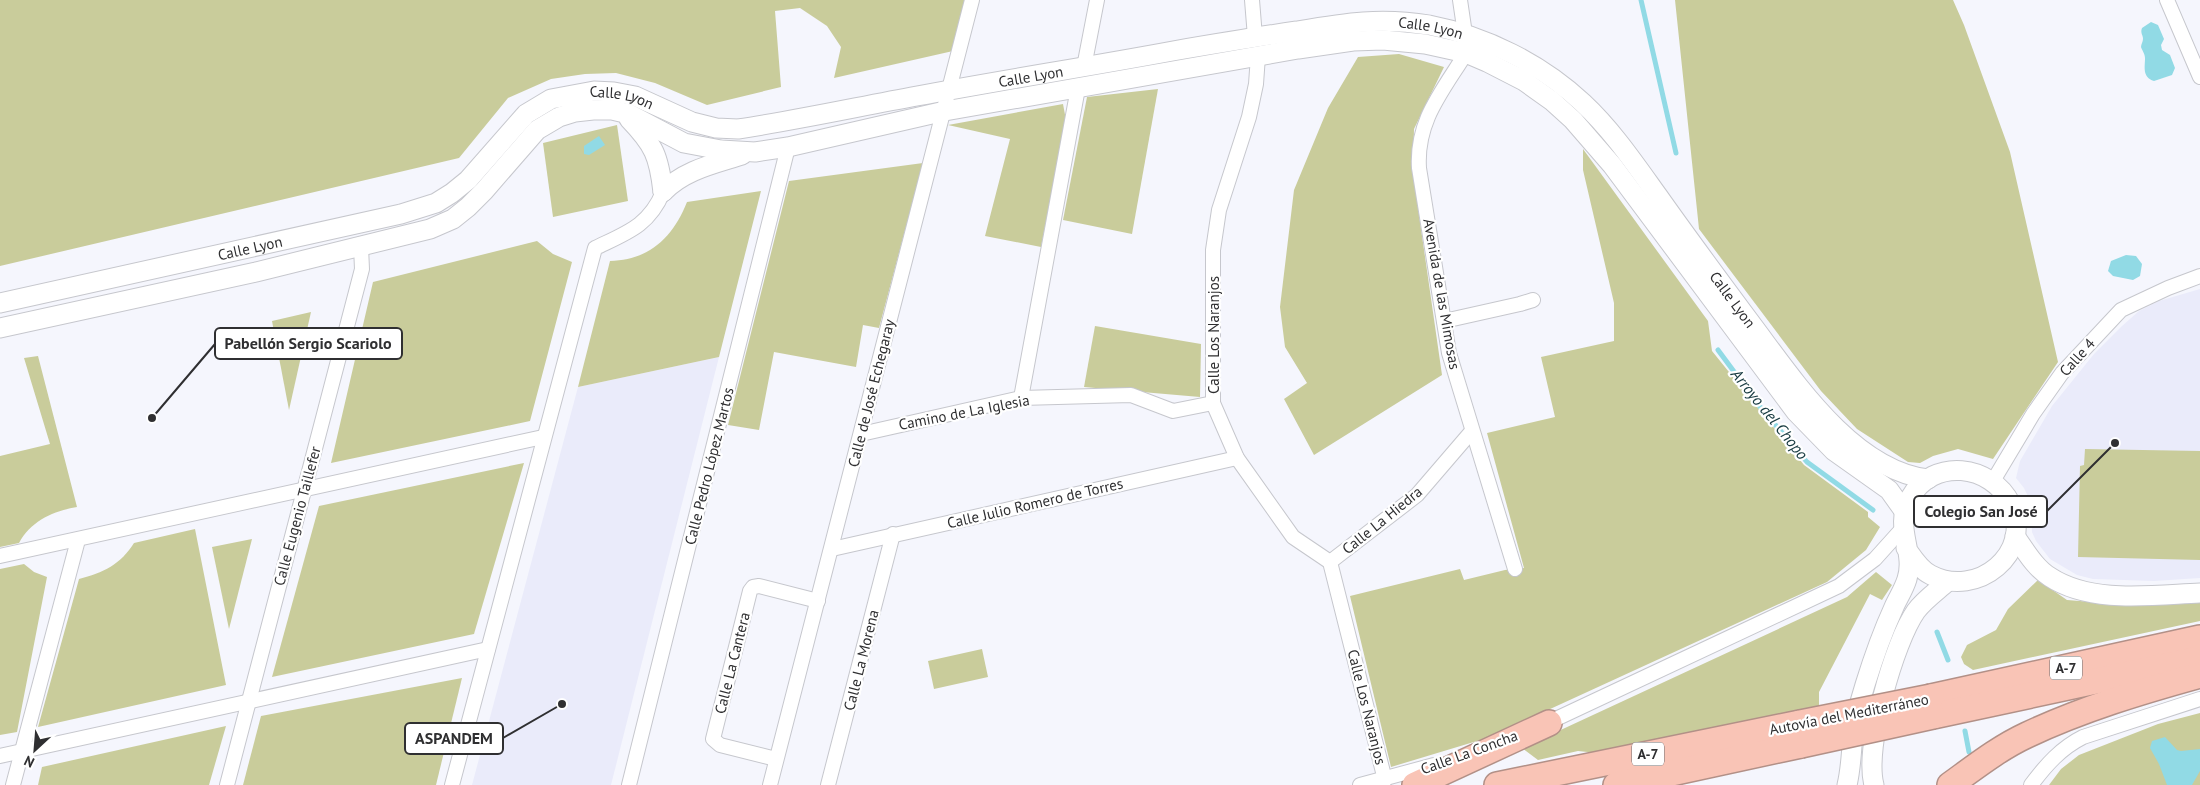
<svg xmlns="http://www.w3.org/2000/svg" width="2200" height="785" viewBox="0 0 2200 785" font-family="'PT Sans',sans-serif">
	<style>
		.built { fill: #eaebfa }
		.green { fill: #c9cc9b }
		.water { fill: #91dae5 }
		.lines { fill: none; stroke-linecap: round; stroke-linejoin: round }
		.stream { stroke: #91dae5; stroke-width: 5 }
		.street-casing { stroke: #c6c7cd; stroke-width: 16 }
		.secondary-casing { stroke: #c6c7cd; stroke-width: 21 }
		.highway-casing { stroke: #b29087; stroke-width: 28 }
		.street { stroke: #fff; stroke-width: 14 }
		.secondary { stroke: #fff; stroke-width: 19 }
		.highway { stroke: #f9c4b6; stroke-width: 25 }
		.highway-bridge-casing { stroke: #b29087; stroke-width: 28; stroke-linecap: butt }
		.highway-bridge { stroke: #f9c4b6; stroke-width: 25 }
		.labels { text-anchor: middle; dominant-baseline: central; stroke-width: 4.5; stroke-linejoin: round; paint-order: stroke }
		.shield { fill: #fff; stroke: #6d6d6f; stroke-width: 1 }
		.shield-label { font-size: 14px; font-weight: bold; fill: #2f2f31 }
		.street-label { font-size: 15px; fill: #2f2f31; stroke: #fff }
		.water-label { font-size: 16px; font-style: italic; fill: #173a40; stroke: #fff }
		.leader { fill: none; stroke: #2f2f31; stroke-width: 2 }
		.callout-dot { fill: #2f2f31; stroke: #fff; stroke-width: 2 }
		.callout { fill: #fff; stroke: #2f2f31; stroke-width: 2 }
		.callout-label { font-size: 16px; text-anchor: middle; font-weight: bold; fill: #2f2f31 }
	</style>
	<rect width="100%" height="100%" fill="#f5f6fd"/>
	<g class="built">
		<polygon points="2200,289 2200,578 2154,581 2093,579 2077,575 2050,559 2036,541 2032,532 2031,503 2024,488 2016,478 2020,461 2052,406 2094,354 2122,326 2139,311 2159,301"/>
		<polygon points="719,357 611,785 472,785 578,387"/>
	</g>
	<g class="green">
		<polygon points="0,0 965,0 953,51 834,78 841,47 827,26 800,8 775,11 781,87 707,105 655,83 616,73 585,74 551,79 508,98 459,158 0,266"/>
		<polygon points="1675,0 1953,0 1964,25 2010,152 2058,362 1993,459 1958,449 1933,456 1920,463 1908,462 1857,429 1821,391 1699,229"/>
		<polygon points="1399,54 1444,67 1414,129 1413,173 1442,375 1314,455 1284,399 1307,383 1285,347 1280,307 1294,190 1328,108 1358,57"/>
		<polygon points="1158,89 1132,234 1063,220 1087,97"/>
		<polygon points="1063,104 1066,120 1041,247 985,236 1010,139 948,125"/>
		<polygon points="617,125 628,201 553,217 543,143"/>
		<polygon points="1583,149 1708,321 1712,351 1804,465 1868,512 1868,517 1880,527 1866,550 1827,582 1487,738 1391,767 1350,596 1460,569 1464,580 1505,570 1524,568 1487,433 1555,417 1541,357 1614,341 1614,303 1583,170"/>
		<polygon points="923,163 879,328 863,325 856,367 774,352 759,430 728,425 789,181"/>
		<path d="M761,191L719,357L578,387L610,261C650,260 673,237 687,202Z"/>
		<polygon points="537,241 553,254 572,262 530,421 331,463 373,282"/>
		<polygon points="311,312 289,410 272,321"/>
		<polygon points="1095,326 1201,344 1200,397 1084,387"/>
		<path d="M38,356L77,507C53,511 31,521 19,543L0,547V456L50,444L24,358Z"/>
		<polygon points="2085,449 2200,451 2200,560 2078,557 2080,466 2084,465"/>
		<polygon points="524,463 474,634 272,677 319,506"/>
		<path d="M195,529L226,685L38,727L79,579C103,573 121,564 134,543Z"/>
		<polygon points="252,539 229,629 212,547"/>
		<polygon points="24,564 34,572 47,577 17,732 0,735 0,569"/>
		<polygon points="1876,572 1892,585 1882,600 1870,594 1819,692 1819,706 1597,753 1578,751 1538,760 1522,748 1847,597"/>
		<polygon points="2038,580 2067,600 2117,604 2200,602 2200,621 1973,670 1964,664 1961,657 1967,645 1996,630 2008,609"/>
		<polygon points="982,649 988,677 934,689 928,661"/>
		<polygon points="462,678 436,785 243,785 261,716"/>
		<polygon points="2200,713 2200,785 2049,785 2061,769 2079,755 2158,724"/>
		<polygon points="226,726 209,785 38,785 42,767"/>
	</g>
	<g class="water">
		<path d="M2151,22L2158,25L2164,39L2161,45L2162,50L2170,55L2175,68L2172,75L2154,81C2142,77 2145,67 2145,58C2145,54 2142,50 2141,47C2141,44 2143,42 2143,39C2143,35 2140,33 2142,28Z"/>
		<polygon points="599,136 605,145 589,155 584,154 584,146"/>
		<polygon points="2126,255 2136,256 2142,264 2140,276 2133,280 2113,276 2108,271 2111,261"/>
		<polygon points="2165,737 2177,750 2181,751 2200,749 2200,771 2192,785 2167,785 2159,764 2150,748 2152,741"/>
	</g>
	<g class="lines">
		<g class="stream">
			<polyline points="1641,0 1676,153"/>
			<polyline points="1718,350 1761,408 1807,462 1873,510"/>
			<polyline points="1937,632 1948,660"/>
			<polyline points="1965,731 1969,752"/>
		</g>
		<g class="street-casing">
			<g id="street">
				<polyline points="1252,0 1255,37"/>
				<polyline points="1460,0 1465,34"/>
				<polyline points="2167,0 2200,77"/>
				<path d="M1466,53C1442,92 1416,121 1419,168L1449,353L1515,569"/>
				<polyline points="1258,56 1256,84 1249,117 1219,210 1213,250 1213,403 1237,458 1293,537 1330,562 1385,780"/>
				<polyline points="1084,67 1097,0"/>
				<polyline points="1444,321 1520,304 1533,300"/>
				<polyline points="1021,398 1078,88"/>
				<polyline points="861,434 1021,398 1131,395 1173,411 1213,403"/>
				<polyline points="1993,481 2033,414 2062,373 2121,310 2168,288 2200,276"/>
				<polyline points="832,549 1237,458"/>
				<polyline points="0,556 543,437"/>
				<polyline points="1330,562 1417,495 1472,431"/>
				<polyline points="1543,725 1839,586 1875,559 1902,529"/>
				<polyline points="0,756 488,649"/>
				<polyline points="776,759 720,745 713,739 750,591 753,587 759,586 818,601"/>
				<polyline points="13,785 78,540"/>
				<polyline points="227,785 362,269 361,247"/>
				<path d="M452,785L595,248C626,233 649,226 663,192"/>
				<polyline points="629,785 788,147"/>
				<polyline points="770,785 972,0"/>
				<polyline points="828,785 893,534"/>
				<polyline points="1360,785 1434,765"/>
				<path d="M2031,785C2046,765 2061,748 2083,737L2200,699"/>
			</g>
		</g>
		<g class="secondary-casing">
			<g id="secondary">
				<path d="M629,119C654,145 659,156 663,192"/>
				<path d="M663,192C684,170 714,164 742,155"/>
				<path id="s1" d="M0,303L401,214L436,203L452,193L468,180L526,114L551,99L594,91L614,92L635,96L692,122L716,128L738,129C798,120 857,107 917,96C1002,80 1087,67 1173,51C1214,44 1255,37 1297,31C1345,23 1380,17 1429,25C1486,36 1541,64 1583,103C1612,130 1635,164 1658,196C1689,240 1721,283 1753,326C1795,382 1853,470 1928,479"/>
				<polyline points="0,328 256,272 430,229 453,219 468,207 484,191 537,130 559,117 575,112 593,110 612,110 629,114 684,143 721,150 755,152 788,147 945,111 1298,49 1353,41 1383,40 1425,44 1466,53 1487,62 1524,81 1552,101 1573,120 1612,165 1796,412 1834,451 1889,490 1904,511"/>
				<path d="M2015,536C2025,550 2035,568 2050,577C2091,604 2152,595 2200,593"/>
				<path d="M1847,785C1851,769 1851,753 1853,736C1855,719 1860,701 1865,685C1873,659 1883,631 1894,607C1898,598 1904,589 1907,579C1916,551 1893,527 1910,498C1933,457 1991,464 2011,504C2034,553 1977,599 1931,575C1920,570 1913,558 1906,548"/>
				<path d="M1874,785C1864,748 1894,642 1916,611C1924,600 1937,591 1947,582"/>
			</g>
		</g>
		<g class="highway-casing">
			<g id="highway">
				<polyline points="1931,697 2200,638"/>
				<polyline points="1933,716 2199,659"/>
				<polyline points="1415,785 1549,723"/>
				<polyline points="1497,785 1800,723"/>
				<polyline points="1616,785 1801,745"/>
				<path d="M1950,785C1975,767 1999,748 2027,735C2082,709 2142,691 2200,675"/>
			</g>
		</g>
		<use href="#street" class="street"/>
		<use href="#secondary" class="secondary"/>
		<use href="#highway" class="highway"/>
		<g class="highway-bridge-casing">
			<g id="highway-bridge">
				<polyline points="1800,723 1931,697"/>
				<polyline points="1801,745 1933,716"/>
			</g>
		</g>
		<use href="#highway-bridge" class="highway-bridge"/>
	</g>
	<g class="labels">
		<g class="shield">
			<rect x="2050" y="656.5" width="32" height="23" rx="4"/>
			<rect x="1632" y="742.5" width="32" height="23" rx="4"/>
		</g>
		<g class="shield-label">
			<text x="2066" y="668">A-7</text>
			<text x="1648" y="754">A-7</text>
		</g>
		<g class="street-label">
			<text stroke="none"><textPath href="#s1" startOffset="1501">Calle Lyon</textPath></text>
			<text stroke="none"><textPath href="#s1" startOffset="1096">Calle Lyon</textPath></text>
			<text stroke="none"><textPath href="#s1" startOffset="676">Calle Lyon</textPath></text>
			<text stroke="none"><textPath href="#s1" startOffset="256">Calle Lyon</textPath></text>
			<text transform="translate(1442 294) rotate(80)">Avenida de las Mimosas</text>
			<text stroke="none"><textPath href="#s1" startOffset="1921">Calle Lyon</textPath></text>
			<text transform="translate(1213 335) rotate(-90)">Calle Los Naranjos</text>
			<text transform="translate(2077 357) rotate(-48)">Calle 4</text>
			<text transform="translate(871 393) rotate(-76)">Calle de José Echegaray</text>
			<text transform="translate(964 412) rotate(-11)">Camino de La Iglesia</text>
			<text transform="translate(709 466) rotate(-76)">Calle Pedro López Martos</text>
			<text transform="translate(1035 503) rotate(-13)">Calle Julio Romero de Torres</text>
			<text transform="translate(297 516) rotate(-75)">Calle Eugenio Taillefer</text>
			<text transform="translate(1382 520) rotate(-39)">Calle La Hiedra</text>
			<text transform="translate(861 660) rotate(-76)">Calle La Morena</text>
			<text transform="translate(732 663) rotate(-76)">Calle La Cantera</text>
			<text transform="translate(1367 707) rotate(76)">Calle Los Naranjos</text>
			<text transform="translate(1849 714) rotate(-11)">Autovía del Mediterráneo</text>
			<text transform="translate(1469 752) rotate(-20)">Calle La Concha</text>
		</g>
		<g class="water-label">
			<text transform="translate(1770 414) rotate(51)">Arroyo del Chopo</text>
		</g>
	</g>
	<path class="leader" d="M152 418L215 344M2115 443L2047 511M562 704L503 738"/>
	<g class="callout-dot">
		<circle cx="152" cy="418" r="5"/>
		<circle cx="2115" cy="443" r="5"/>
		<circle cx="562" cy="704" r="5"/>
	</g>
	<g class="callout">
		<rect x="215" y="328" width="187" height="31" rx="5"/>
		<rect x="1914" y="496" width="133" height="31" rx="5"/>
		<rect x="405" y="723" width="98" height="31" rx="5"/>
	</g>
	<g class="callout-label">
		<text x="308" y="349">Pabellón Sergio Scariolo</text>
		<text x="1981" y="517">Colegio San José</text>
		<text x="454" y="744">ASPANDEM</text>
	</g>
	<g transform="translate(35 750) rotate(206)" stroke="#ffffff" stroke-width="4" paint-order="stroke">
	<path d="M0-4L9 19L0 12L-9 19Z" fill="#2f2f31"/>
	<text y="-8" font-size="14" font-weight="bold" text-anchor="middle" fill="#2f2f31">N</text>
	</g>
</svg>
